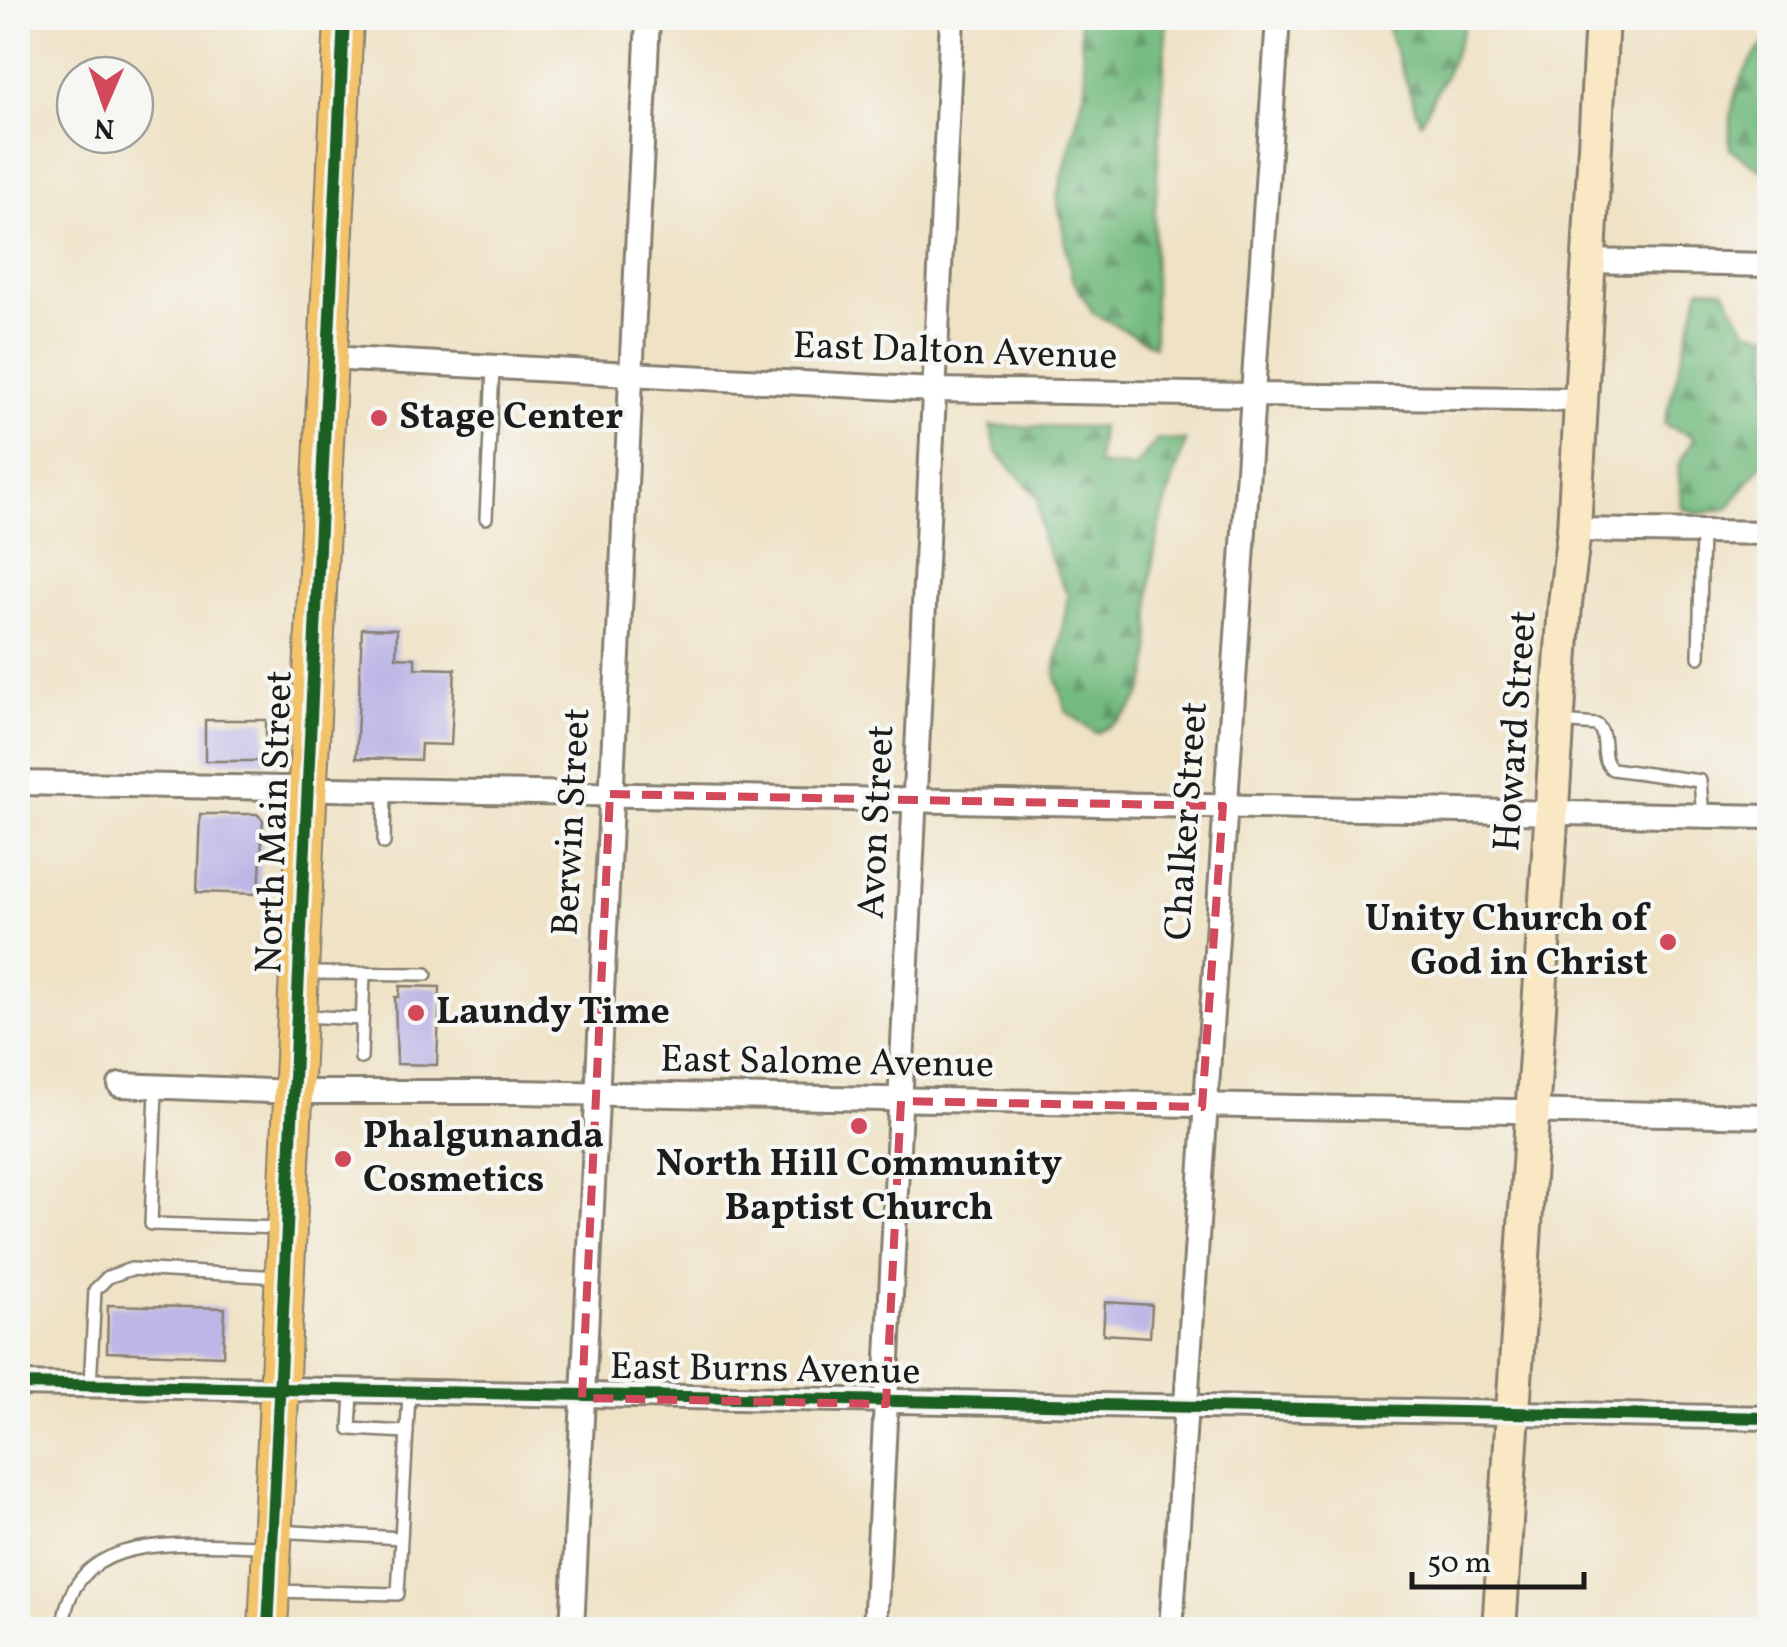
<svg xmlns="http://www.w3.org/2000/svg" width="1787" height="1647" viewBox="0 0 1787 1647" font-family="Vollkorn,serif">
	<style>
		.forest { fill: url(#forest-firs); stroke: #486c4e; stroke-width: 2.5 }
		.building { fill: #bdb6e6 }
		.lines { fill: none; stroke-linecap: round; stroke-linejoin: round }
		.service-casing { stroke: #867f70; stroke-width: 16 }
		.minor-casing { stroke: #867f70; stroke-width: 28 }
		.secondary-casing { stroke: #867f70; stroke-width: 38 }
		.primary-casing { stroke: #867f70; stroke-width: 42 }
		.service { stroke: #fff; stroke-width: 11 }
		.minor { stroke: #fff; stroke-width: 22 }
		.secondary { stroke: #fae7c3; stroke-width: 32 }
		.primary { stroke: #f2c36a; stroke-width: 38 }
		.cycleway-casing { stroke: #f6f6f2; stroke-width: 19 }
		.cycleway { stroke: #1b5e20; stroke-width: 12 }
		.marked { fill: none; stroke: #d1495b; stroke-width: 8; stroke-dasharray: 20 12; stroke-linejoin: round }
		.poi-dot { fill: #d1495b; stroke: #f6f6f2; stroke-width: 4 }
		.labels { text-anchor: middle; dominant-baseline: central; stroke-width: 8; stroke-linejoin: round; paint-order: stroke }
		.street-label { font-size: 38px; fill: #1c1c1c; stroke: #f6f6f2 }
		.poi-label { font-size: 38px; font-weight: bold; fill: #1c1c1c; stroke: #f6f6f2; text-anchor: start }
	</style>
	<defs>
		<pattern id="forest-firs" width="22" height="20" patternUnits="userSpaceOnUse" patternTransform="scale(2.5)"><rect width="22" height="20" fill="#75bb7f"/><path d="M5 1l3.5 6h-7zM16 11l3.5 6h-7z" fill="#5f9767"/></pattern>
	</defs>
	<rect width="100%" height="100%" fill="#f6f6f2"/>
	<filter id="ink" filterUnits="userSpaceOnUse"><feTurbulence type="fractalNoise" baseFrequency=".01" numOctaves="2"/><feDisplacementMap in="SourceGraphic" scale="20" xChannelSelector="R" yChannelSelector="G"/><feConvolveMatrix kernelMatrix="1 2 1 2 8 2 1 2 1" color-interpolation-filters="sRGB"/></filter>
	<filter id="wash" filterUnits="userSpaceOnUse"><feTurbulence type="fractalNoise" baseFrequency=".0048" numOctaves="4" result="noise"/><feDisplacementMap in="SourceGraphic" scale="40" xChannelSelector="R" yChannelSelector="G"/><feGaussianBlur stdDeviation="2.25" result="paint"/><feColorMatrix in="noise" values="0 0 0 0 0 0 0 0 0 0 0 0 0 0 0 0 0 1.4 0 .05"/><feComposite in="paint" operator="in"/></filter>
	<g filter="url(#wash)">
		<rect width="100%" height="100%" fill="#efe2c5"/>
		<g class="forest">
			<polygon points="1079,18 1167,18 1154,227 1154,346 1093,313 1072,278 1057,197 1086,85"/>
			<polygon points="1384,18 1467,18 1449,68 1420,122"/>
			<path d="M1769,38V175L1730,149C1728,103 1738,71 1769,38Z"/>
			<polygon points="1700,288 1724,289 1747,330 1769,334 1770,463 1762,464 1728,508 1699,514 1682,508 1678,466 1694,437 1664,424"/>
			<path d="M990,426L1101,427L1097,464L1134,468L1158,439L1186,441C1171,485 1155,531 1151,578C1146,641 1169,702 1096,733L1066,711L1055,674L1068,596L1042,540L1038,497L998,454Z"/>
		</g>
		<g id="blocks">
			<g class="building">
				<polygon points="362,628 397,629 396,657 415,658 415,668 455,669 451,745 421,744 420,760 356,758"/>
				<rect x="205" y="720" width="61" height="41"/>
				<polygon points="200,814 257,814 263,820 259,894 197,892"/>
				<polygon points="400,986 440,987 437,1065 397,1064 395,997 399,997"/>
				<polygon points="1105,1302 1152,1305 1150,1337 1103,1334"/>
				<polygon points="108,1305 225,1308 223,1356 107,1352"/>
			</g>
		</g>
	</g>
	<g filter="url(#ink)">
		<use href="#blocks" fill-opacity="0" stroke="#867f70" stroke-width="2.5"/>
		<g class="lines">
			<g class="service-casing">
				<g id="service">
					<polyline points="486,518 493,369"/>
					<polyline points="1699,657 1702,532"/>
					<path d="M1561,722L1597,725C1610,738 1598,758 1612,769L1700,781L1703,816"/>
					<polyline points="384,843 385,791"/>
					<polyline points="304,973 426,974"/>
					<polyline points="302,1016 362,1019"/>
					<polyline points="361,1058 364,973"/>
					<polyline points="156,1089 151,1224 282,1228"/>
					<polyline points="90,1387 95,1290 108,1277 131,1269 280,1277"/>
					<polyline points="352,1393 350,1429 407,1432"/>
					<polyline points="276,1531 401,1538"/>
					<polyline points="273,1591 398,1594 409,1394"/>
					<path d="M63,1630C70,1524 191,1546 266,1546"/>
				</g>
			</g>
			<g class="minor-casing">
				<g id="minor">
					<polyline points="1587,261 1770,265"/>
					<polyline points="327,358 934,390 1583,400"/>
					<polyline points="1574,530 1770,533"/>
					<polyline points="18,783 1770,817"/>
					<polyline points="120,1085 295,1092 517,1092 1770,1116"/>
					<polyline points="18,1384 1770,1418"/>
					<polyline points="572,1630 648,18"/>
					<polyline points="875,1630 952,18"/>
					<polyline points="1171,1630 1278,18"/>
				</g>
			</g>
			<g class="secondary-casing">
				<polyline id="secondary" points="1499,1630 1565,604 1574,530 1602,18"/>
			</g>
			<g class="primary-casing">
				<polyline id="primary" points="268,1630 344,18"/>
			</g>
			<use href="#service" class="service"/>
			<use href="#minor" class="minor"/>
			<use href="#secondary" class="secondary"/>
			<use href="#primary" class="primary"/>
			<g class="cycleway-casing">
				<g id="cycleway">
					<polyline points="18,1384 1770,1418"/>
					<polyline points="268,1630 344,18"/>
				</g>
			</g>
			<use href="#cycleway" class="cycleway"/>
		</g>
	</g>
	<path class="marked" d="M610,794L1223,806L1202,1107L901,1101L886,1404L582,1398Z"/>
	<g class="poi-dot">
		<circle cx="379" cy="418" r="10"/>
		<circle cx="1668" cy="942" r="10"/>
		<circle cx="416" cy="1013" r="10"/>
		<circle cx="859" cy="1126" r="10"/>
		<circle cx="343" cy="1159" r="10"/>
	</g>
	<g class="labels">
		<g class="street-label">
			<text transform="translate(955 353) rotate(2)">East Dalton Avenue</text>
			<text transform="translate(1517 731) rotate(-86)">Howard Street</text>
			<text transform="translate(1188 821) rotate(-86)">Chalker Street</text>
			<text transform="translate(276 822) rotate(-88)">North Main Street</text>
			<text transform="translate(573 822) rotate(-87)">Berwin Street</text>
			<text transform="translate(878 822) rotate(-87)">Avon Street</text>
			<text transform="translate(827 1064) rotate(1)">East Salome Avenue</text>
			<text transform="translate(765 1371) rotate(1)">East Burns Avenue</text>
		</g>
		<g class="poi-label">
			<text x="399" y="418">Stage Center</text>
			<text x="1648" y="920" text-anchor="end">Unity Church of<tspan x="1648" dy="44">God in Christ</tspan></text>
			<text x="436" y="1013">Laundy Time</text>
			<text x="363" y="1137">Phalgunanda<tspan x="363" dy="44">Cosmetics</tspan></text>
			<text x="859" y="1165" text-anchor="middle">North Hill Community<tspan x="859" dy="44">Baptist Church</tspan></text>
		</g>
	</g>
	<rect width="1787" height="1647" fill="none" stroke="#f6f6f2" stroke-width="60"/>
	<g transform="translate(105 105) rotate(182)"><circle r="48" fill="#f6f6f2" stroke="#9f9f9c" stroke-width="2.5"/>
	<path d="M0-8L18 38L0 25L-18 38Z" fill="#d1495b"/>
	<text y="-15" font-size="28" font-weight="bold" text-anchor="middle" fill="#1c1c1c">N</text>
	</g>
	<path d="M1412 1572v15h172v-15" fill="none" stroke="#1c1c1c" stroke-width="5"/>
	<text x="1427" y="1572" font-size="30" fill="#1c1c1c" stroke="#f6f6f2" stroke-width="8" paint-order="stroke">50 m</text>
</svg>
